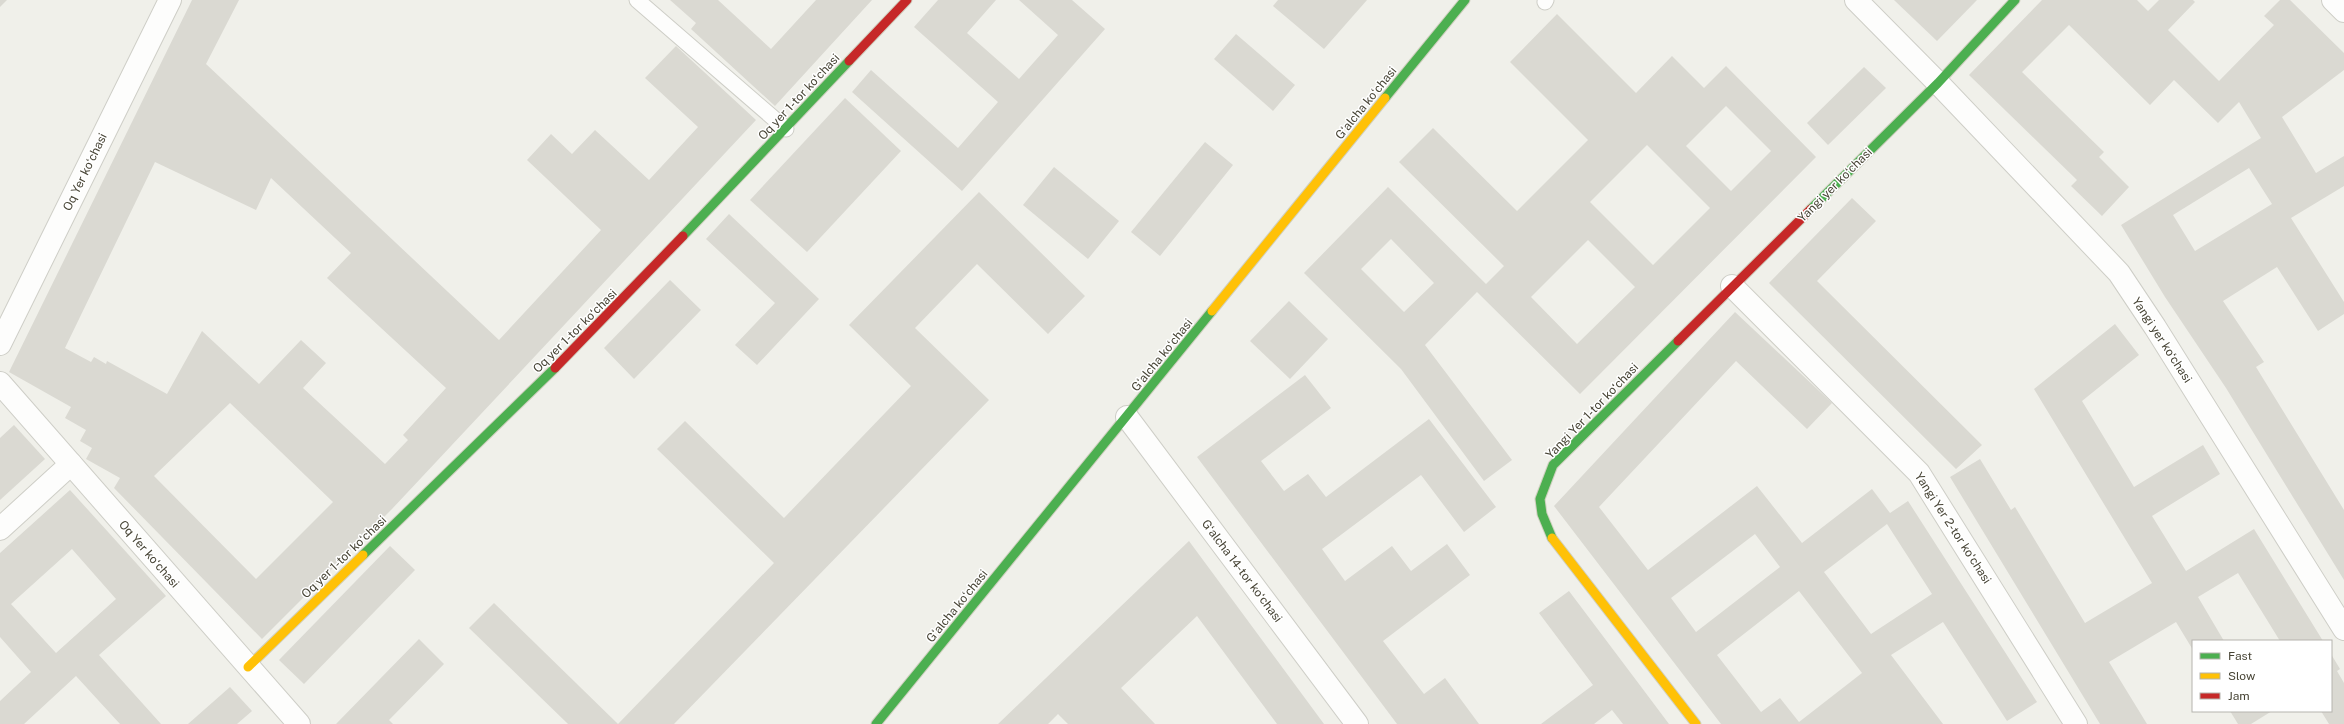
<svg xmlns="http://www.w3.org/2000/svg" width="2344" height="724" viewBox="0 0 2344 724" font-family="'Public Sans',sans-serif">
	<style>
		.building { fill: #dad9d2; fill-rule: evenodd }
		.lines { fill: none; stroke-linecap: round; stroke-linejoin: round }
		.lane-casing { stroke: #cecec7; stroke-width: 17 }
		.street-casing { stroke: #cecec7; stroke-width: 24 }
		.fast-casing { stroke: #d0d0c0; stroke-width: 11 }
		.slow-casing { stroke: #d0d0c0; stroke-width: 11 }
		.jam-casing { stroke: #d0d0c0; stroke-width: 11 }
		.lane { stroke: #fdfdfc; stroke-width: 15 }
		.street { stroke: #fdfdfc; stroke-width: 22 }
		.fast { stroke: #4caf50; stroke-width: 9 }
		.slow { stroke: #ffc107; stroke-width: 9 }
		.jam { stroke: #c62828; stroke-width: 9 }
		.labels { text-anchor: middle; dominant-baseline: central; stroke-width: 3; stroke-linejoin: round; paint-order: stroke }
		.street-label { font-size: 12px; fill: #474435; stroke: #fff }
	</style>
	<rect width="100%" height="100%" fill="#f0f0ea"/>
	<g class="building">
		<polygon points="0,0 7,0 0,7"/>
		<path d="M192,0H239L206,64L499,340L601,230L527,160L551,134L572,154L595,130L649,180L698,127L645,78L676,46L756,120L392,509L262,639L114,488L120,478L86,459L92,448L80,441L86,430L65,418L71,407L9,372ZM155,162L256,210L271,178L351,253L327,278L446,388L403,435L408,440L385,464L303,388L326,363L301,340L259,384L202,331L167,394L107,361L106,364L94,357L91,362L65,348ZM230,403L333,502L256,579L154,476Z"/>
		<polygon points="670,0 718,0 771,49 816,0 872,0 775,106 691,29 696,23"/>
		<polygon points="938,0 996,0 967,33 1019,79 1058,35 1019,0 1072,0 1105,29 962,191 852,92 871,70 958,148 998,102 914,27"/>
		<polygon points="1278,0 1367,0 1324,49 1273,6"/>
		<polygon points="1894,0 1977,0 1937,41"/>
		<path d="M2042,0H2137L2148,11L2159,0H2193L2195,2L2168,30L2219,81L2274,25L2264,16L2280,0H2290L2344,53V70L2282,117L2316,173L2344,156V186L2291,218L2344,302V314L2318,331L2277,267L2223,301L2264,362L2256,367L2344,510V580L2226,388L2165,297L2121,225L2261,138L2239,102L2218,123L2174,80L2150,105L2069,25L2022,72L2104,152L2099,157L2129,187L2102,216L2071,186L2077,180L1969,75ZM2249,168L2272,204L2195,251L2173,215Z"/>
		<path d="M1557,14L1636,93L1672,56L1704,88L1726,66L1816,157L1580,394L1477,292L1425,345L1512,460L1484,481L1401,369L1304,273L1388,187L1486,284L1504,266L1399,162L1433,128L1517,211L1588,140L1510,62ZM1726,106L1771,151L1731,191L1686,146ZM1647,145L1710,208L1653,265L1590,202ZM1391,239L1434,283L1404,312L1361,269ZM1588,240L1635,287L1577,344L1531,297Z"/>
		<polygon points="1236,34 1295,85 1273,111 1214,59"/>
		<polygon points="1864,67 1886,88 1828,145 1807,123"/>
		<polygon points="845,98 901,151 807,252 750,200"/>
		<polygon points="1205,142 1233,165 1160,256 1131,232"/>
		<polygon points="1054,167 1119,221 1088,259 1023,205"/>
		<polygon points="979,192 1085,296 1048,334 977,264 915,328 989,400 674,724 618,724 774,563 657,449 685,421 784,518 911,386 849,325"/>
		<polygon points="1852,198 1876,221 1817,281 1982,445 1956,469 1769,283"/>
		<polygon points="729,214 819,299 757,365 735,345 775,303 706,239"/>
		<polygon points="670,280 701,310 634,379 604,348"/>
		<polygon points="1289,301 1328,339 1290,379 1250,341"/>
		<path d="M1735,312L1832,403L1807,429L1736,361L1599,507L1648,570L1757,486L1802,543L1872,489L1890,513L1908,501L2037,702L2007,721L1943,622L1891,655L1943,724H1721L1554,506ZM1887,524L1932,594L1871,634L1824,572ZM1755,534L1780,567L1696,632L1671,598ZM1799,591L1862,673L1799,722L1780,698L1761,712L1717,655Z"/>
		<polygon points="2115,324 2139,355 2082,401 2134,487 2203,445 2220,474 2152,516 2186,571 2254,529 2323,641 2280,641 2238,573 2198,597 2224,641 2193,641 2193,650 2176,622 2109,662 2147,724 2100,724 1950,477 1980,459 2011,510 2015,507 2085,623 2152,583 2034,389"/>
		<polygon points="1305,375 1331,408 1261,461 1284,491 1308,474 1326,497 1429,419 1496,507 1464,532 1421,475 1322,549 1345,581 1392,546 1411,571 1447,544 1470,575 1383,641 1424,694 1445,678 1479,724 1397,724 1197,457"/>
		<polygon points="14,425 45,459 0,500 0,438"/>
		<path d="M70,490L166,596L99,655L161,724H120L76,676L24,724H0V701L31,672L0,637V553ZM72,549L116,599L56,653L11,604Z"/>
		<polygon points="1189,541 1324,724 1277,724 1197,616 1121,688 1155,724 1068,724 1058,714 1048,724 998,724"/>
		<polygon points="390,546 415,570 304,684 279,660"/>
		<polygon points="1569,591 1642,688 1669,724 1623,724 1612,710 1594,724 1541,724 1593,685 1539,613"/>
		<polygon points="494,603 618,724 568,724 469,628"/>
		<polygon points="419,639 444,664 389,720 393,724 336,724"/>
		<polygon points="2331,654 2340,669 2337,671 2344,683 2344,724 2329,724 2321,711 2331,711"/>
		<polygon points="230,687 252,711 237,724 188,724"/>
		<polygon points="2230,711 2272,711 2251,724 2238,724"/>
	</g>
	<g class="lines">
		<g class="lane-casing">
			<g id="lane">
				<polyline points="637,0 786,129"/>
				<polyline points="1545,2 1546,0"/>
			</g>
		</g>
		<g class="street-casing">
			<g id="street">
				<polyline points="1856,0 1938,83 2119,273 2155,327 2344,629"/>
				<polyline points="2333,0 2344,11"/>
				<polyline points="1732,286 1919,473 2076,724"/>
				<polyline points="0,344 170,0"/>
				<polyline points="0,383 299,724"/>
				<polyline points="1127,417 1357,724"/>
				<polyline points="0,529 71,464"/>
			</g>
		</g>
		<g class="fast-casing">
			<g id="fast">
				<polyline points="1385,98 1465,0"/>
				<polyline points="1811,209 1938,83 2015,0"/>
				<polyline points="683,236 849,61"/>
				<polyline points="1552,538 1542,514 1540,499 1553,465 1678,341"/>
				<polyline points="363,555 555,368"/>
				<polyline points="876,724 1212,311"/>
			</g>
		</g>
		<g class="slow-casing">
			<g id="slow">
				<polyline points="1212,311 1385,98"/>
				<polyline points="1552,538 1696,724"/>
				<polyline points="248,667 363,555"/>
			</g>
		</g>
		<g class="jam-casing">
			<g id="jam">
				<polyline points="849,61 907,0"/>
				<polyline points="1678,341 1811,209"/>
				<polyline points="555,368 683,236"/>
			</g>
		</g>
		<use href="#lane" class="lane"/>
		<use href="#street" class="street"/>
		<use href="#fast" class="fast"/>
		<use href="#slow" class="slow"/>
		<use href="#jam" class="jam"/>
	</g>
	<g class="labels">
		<g class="street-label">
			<text transform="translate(799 97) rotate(-47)">Oq yer 1-tor koʻchasi</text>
			<text transform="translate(1366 103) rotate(-51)">Gʻalcha koʻchasi</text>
			<text transform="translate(85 172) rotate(-64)">Oq Yer koʻchasi</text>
			<text transform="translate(1835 185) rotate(-45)">Yangi yer koʻchasi</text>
			<text transform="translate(575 331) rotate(-45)">Oq yer 1-tor koʻchasi</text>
			<text transform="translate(2162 340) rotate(57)">Yangi yer koʻchasi</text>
			<text transform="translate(1162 355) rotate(-51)">Gʻalcha koʻchasi</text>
			<text transform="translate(1592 411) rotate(-46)">Yangi Yer 1-tor koʻchasi</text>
			<text transform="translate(1953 528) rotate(57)">Yangi Yer 2-tor koʻchasi</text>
			<text transform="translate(149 554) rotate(49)">Oq Yer koʻchasi</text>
			<text transform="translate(344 557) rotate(-44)">Oq yer 1-tor koʻchasi</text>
			<text transform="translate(1242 571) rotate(53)">Gʻalcha 14-tor koʻchasi</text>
			<text transform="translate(957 606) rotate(-51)">Gʻalcha koʻchasi</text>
		</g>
	</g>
	<rect x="2192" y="640" width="140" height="72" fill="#ffffff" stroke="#b5b4ae"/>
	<rect x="2200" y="653" width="20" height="6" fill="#4caf50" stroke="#b5b4ae"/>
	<text x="2228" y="660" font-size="12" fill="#474435">Fast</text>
	<rect x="2200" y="673" width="20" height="6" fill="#ffc107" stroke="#b5b4ae"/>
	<text x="2228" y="680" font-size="12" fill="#474435">Slow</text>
	<rect x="2200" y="693" width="20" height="6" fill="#c62828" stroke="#b5b4ae"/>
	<text x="2228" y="700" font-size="12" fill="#474435">Jam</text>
</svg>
